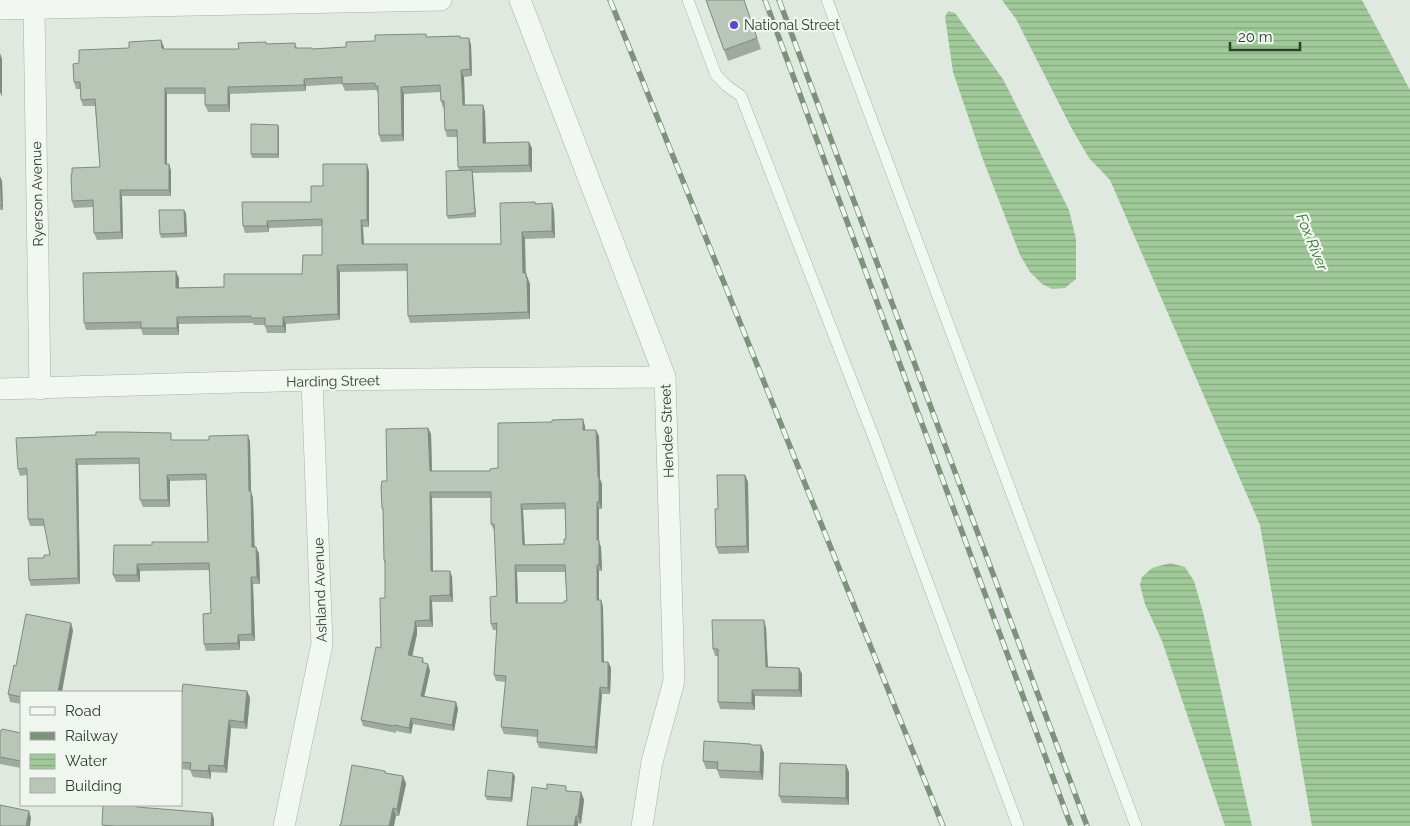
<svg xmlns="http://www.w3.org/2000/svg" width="1410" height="826" viewBox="0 0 1410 826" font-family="Raleway,sans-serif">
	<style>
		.water { fill: url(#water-rules) }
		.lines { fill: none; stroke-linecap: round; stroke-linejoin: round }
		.service-casing { stroke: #a5b3a5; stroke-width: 12 }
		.minor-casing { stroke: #a5b3a5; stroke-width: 22 }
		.service { stroke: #f2f7f2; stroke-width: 11 }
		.minor { stroke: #f2f7f2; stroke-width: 21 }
		.rail-casing { stroke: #7a9379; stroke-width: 5.5 }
		.rail { stroke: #f0f6ef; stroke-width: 4; stroke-dasharray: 11; stroke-linecap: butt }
		.wall { fill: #9daa9d; fill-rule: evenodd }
		.shaded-wall { fill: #808b80 }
		.building { fill: #b7c6b7; stroke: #808b80; fill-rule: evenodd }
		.poi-dot { fill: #5e43d0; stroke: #f0f6ef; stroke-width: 2 }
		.labels { text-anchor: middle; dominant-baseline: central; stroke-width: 4.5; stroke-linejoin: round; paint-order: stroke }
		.poi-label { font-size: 14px; fill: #294128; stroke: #f0f6ef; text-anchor: start }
		.street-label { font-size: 14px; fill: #294128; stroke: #f0f6ef }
		.water-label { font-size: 15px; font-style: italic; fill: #387532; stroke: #f0f6ef }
	</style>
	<defs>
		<pattern id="water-rules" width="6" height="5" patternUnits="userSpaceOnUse" patternTransform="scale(1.25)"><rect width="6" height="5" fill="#a1ca9a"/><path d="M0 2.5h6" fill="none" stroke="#83a67e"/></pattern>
	</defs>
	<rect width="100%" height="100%" fill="#e0e9e0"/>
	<g class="water">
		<polygon points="1002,0 1362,0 1410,90 1410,826 1312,826 1260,525 1110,180 1089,158 1072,129 1016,19"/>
		<polygon points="948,11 955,13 1003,79 1069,210 1076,239 1076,279 1065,288 1052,289 1042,284 1030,272 1020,255 982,157 953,72 945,17"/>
		<polygon points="1170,563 1185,567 1194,581 1203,612 1252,826 1225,826 1162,641 1145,604 1140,585 1142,577 1152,568"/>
	</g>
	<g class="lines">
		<g class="service-casing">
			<g id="service">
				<polyline points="688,0 716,75 727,86 741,96 874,438 1018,826"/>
				<polyline points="827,0 1136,826"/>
			</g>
		</g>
		<g class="minor-casing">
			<g id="minor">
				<polyline points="31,0 34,9 40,389"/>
				<polyline points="520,0 665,377 674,681 652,762 642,826"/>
				<polyline points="0,9 441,0"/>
				<polyline points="0,389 312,380 665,377"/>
				<polyline points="284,826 322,644 312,380"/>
			</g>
		</g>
		<use href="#service" class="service"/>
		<use href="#minor" class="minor"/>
		<g class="rail-casing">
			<g id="rail">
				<polyline points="610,0 943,826"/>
				<polyline points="765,0 1071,826"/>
				<polyline points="779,0 1087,826"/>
			</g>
		</g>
		<use href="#rail" class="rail"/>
	</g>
	<g class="wall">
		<polygon points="706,0 744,0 761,49 728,61"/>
		<polygon points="426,34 427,37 460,36 461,38 469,38 471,45 472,76 464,77 465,105 483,105 485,112 486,143 532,148 532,172 472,173 476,217 448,219 447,216 459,171 458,167 457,137 447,137 445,130 444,108 443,108 441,101 440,92 404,94 404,141 381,142 379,135 378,93 376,90 345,91 342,84 306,86 306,91 230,94 230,112 208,112 205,105 205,94 167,94 167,164 169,164 171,171 171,196 122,196 123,239 97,240 94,233 93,207 74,208 72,201 100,167 95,106 83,106 81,100 80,89 76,89 74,82 79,63 129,48 161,40 164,49 239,49 267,44 295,43 297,48 312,49 346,47 375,41"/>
		<polygon points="278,125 279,129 279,158 252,158 251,154"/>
		<polygon points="369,171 369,227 363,227 364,244 501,244 535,202 535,204 554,210 555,238 525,239 525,273 530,284 530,319 410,323 408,316 407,271 340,272 340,320 286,324 286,333 267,333 265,325 254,325 253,323 179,324 179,335 143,335 141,329 86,330 84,323 179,278 179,288 224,287 302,274 322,255 322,226 269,228 269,232 245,233 243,226 311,202 323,186"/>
		<polygon points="0,177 2,181 3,210 0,210"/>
		<polygon points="186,213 187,237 161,238 160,234"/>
		<path d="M585,426V430L599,436L600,479L602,484V509H599V542L601,547L602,571H599V600H601L603,607L604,662H608L611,668L610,694H602L597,754L539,748L537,742V737L504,734L501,727L506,682L496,681L494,675L497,630H493L491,624L497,596L495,530H494L491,524V498H432L433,571H450L452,577L453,602H432L433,627H417V634L412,656L423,658L424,663L428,664L430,671L424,696L456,702L458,709L454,731L413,724L411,734L396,731V733L363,726L361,720L381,648L385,598V564L384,560L383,511L382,508L387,481L428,428L431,434L432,471H490L498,468ZM565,509L566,539L564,544L525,545L523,510ZM517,572H565L567,601L564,603H518Z"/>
		<polygon points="248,435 250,442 251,492 253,498 254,547 256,547 259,554 260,584 253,584 255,641 240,641 240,650 206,651 204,644 211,613 210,570 140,571 140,582 116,582 113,575 152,545 208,542 206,480 170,481 170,507 143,507 140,500 140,464 78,465 80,584 31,586 29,580 44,558 50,555 45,526 30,526 28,519 27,475 20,476 18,469 173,440 209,440"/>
		<polygon points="745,475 748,482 749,553 719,554 716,547 718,509"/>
		<polygon points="71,623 73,631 21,692 21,704 10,702 8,694 16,666"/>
		<polygon points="766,627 768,667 799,668 802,674 802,697 755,696 755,710 720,709 718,702 718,656 715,656 713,649"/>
		<polygon points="247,691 250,698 247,729 231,728 227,773 211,772 211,779 193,777 190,770 181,769 181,700"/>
		<polygon points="0,731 21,733 21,768 0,764"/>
		<polygon points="752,745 761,745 764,753 763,780 720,778 717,769 706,769 703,761"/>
		<polygon points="846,765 849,772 849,805 782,803 779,796"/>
		<polygon points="385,771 386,773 403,776 406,784 399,816 396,816 341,824"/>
		<polygon points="515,776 512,802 487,800 485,796"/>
		<polygon points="547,789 581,792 584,800 581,824 578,823"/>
	</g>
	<g class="shaded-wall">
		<polygon points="469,38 471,45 472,76 470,69"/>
		<polygon points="161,40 164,47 164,55 162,48"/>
		<polygon points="0,53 2,59 2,97 0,92"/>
		<polygon points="461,70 464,77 465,112 463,105"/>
		<polygon points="304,79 306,86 306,91 304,85"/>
		<polygon points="228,87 230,94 230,112 228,105"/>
		<polygon points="401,87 404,94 404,141 402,135"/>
		<polygon points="165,88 167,94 167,171 165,164"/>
		<polygon points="483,105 485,112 486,150 483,143"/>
		<polygon points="278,125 279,129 279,158 278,154"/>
		<polygon points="529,142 532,148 532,172 529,165"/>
		<polygon points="169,164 171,171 171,196 169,190"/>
		<polygon points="367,164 369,171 369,227 367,220"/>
		<polygon points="472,170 473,174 476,217 475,213"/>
		<polygon points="0,177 2,181 3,210 2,206"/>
		<polygon points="120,190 122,196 123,239 121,232"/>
		<polygon points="552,203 554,210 555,238 552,231"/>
		<polygon points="184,210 186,213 187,237 185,233"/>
		<polygon points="361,220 363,227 364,251 362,244"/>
		<polygon points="267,221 269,228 269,232 267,226"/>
		<polygon points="522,232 525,239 526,280 523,273"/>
		<polygon points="337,265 340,272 340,320 338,314"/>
		<polygon points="176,271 179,278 179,295 176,288"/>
		<polygon points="526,273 530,284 530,319 528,312"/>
		<polygon points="177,317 179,324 179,335 177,328"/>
		<polygon points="283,317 286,324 286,333 283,326"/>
		<polygon points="583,419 585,426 586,437 583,430"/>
		<polygon points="428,428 431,434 432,477 430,471"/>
		<polygon points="596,430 599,436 600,479 602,484 602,509 599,502 598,477"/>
		<polygon points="248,435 250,442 251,492 253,498 255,554 252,547 249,491"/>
		<polygon points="76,459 78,465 80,584 78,578"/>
		<polygon points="167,475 170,481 170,507 168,500"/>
		<polygon points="745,475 748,482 749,553 747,546"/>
		<polygon points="430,492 432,498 433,577 431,571"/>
		<polygon points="597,502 599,509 599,542 601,547 602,571 599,565 597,540"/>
		<polygon points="521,504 523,510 525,552 523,545"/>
		<polygon points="256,547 259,554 260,584 257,577"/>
		<polygon points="137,564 140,571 140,582 137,575"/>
		<polygon points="515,565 517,572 518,610 516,603"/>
		<polygon points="597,565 599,571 599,607 597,600"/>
		<polygon points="450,571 452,577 453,602 450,595"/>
		<polygon points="251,577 253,584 255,641 252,634"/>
		<polygon points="430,596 432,602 433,627 430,620"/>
		<polygon points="601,600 603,607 604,668 602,662"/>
		<polygon points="764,620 766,627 768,674 766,667"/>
		<polygon points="415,621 417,627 417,634 411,662 408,655"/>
		<polygon points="71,623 73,631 62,692 58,692"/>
		<polygon points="238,635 240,641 240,650 238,643"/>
		<polygon points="608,662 611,668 610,694 608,688"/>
		<polygon points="428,664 430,671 423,702 421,696"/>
		<polygon points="799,668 802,674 802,697 799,690"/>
		<polygon points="600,687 602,694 597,754 595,747"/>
		<polygon points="752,690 755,696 755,710 752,703"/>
		<polygon points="247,691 250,698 247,729 244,722"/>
		<polygon points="456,702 458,709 454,731 452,725"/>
		<polygon points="411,718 413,724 411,734 409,728"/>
		<polygon points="229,720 231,728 227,773 224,766"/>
		<polygon points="761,745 764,753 763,780 760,772"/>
		<polygon points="209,765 211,772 211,779 208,771"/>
		<polygon points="846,765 849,772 849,805 846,798"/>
		<polygon points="513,773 515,776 512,802 511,798"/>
		<polygon points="403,776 406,784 399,816 397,809"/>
		<polygon points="581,792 584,800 581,824 578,816"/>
		<polygon points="393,808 396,816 394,826 389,826"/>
		<polygon points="29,811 31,818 30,826 26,826"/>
		<polygon points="212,813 214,819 214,826 211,826"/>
		<polygon points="576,816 578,823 578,826 574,826"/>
	</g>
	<g class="building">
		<polygon points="706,0 744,0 757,38 724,50"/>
		<polygon points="426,34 426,37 460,36 460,38 469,38 470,69 461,70 463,105 483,105 483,143 529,142 529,165 458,167 457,130 445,130 444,101 441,101 440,85 401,87 402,135 379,135 378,86 375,86 375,83 342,84 342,77 304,79 304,85 228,87 228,105 205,105 205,88 165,88 165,164 169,164 169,190 120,190 121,232 94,233 93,200 72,201 71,174 72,174 72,168 100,167 95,99 81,100 80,82 74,82 73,64 79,63 79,50 129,48 129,42 161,40 162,48 164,49 239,49 238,43 266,42 266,44 295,43 295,48 312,48 312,49 346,47 346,42 375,41 375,35"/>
		<polygon points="251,124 278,125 278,154 251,154"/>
		<polygon points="323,164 367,164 367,220 361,220 362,244 501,244 500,203 535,202 535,204 552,203 552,231 522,232 523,273 526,273 526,277 527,277 528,312 408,316 407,264 337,265 338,314 283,317 283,326 265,326 265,318 251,318 251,316 177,317 177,328 141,328 141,322 84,323 83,273 176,271 176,288 224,287 224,274 302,274 303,255 322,255 322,219 267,221 267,226 243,226 242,202 311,202 311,186 323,186"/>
		<polygon points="472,170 475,213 447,216 446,171"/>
		<polygon points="0,177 2,206 0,206"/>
		<polygon points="159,210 184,210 185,233 160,234"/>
		<path d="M583,419V430H596L598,477H599V502H597V540H599V565H597V600H601L602,662H608V688L600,687L595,747L537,742L538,730L501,727L506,676L494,675L497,623L491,624L490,597L497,596L494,524H491V492H430L431,571H450V595L430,596V620L415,621V627L408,655L423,658L422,662L428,664L421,696L456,702L452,725L411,718L409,728L394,725L393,726L361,720L376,647L381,648L380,598H385V560H384L383,508H382L381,487L382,481H387L386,429L428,428L430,471H490V469L498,468V423L552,422V420ZM565,503L566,539H564V544L523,545L521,504ZM515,565H565L567,601H564V603H516Z"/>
		<polygon points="96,432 122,432 171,433 171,440 209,440 209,436 248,435 249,491 251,491 252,547 256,547 257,577 251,577 252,634 238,635 238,643 204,644 203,614 211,613 209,563 137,564 137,575 113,575 114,545 152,545 152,542 208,542 206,474 167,475 168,500 140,500 139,458 76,459 78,578 29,580 28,558 44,558 44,555 50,555 43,519 28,519 27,470 26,468 18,469 16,438 96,435"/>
		<polygon points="717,475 745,475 747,546 716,547 715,509 718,509"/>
		<polygon points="26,614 71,623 58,692 21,692 21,697 8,694 14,665 16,666"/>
		<polygon points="712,620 764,620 766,667 799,668 799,690 752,690 752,703 718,702 718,649 713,649"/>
		<polygon points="183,684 247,691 244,722 229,720 224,766 209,765 208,771 190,770 191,763 181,762 181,700"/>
		<polygon points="2,729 21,733 21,761 0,757 0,731 1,731"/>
		<polygon points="704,741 751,744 752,745 761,745 760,772 717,770 718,762 703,761"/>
		<polygon points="780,763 846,765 846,798 779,796"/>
		<polygon points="352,765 385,771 385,773 403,776 397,809 393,808 389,826 340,826 340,824 341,824"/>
		<polygon points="488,770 513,773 511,798 485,796"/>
		<polygon points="547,784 566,786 566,791 581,792 578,816 576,816 574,826 527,826 532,787 547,789"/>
		<polygon points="0,805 29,811 26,826 0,826"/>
		<polygon points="103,805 137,805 137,807 212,813 211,826 114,826 102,825"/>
	</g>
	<circle class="poi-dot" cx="734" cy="25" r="5"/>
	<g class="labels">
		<g class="poi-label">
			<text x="744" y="25">National Street</text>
		</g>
		<g class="street-label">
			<text transform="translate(37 194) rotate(-91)">Ryerson Avenue</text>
			<text transform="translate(333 381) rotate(-1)">Harding Street</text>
			<text transform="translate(667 431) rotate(-92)">Hendee Street</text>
			<text transform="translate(320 590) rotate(-92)">Ashland Avenue</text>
		</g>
		<g class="water-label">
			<text transform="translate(1312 242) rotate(68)">Fox River</text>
		</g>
	</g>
	<rect x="20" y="691" width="162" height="115" fill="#f0f6ef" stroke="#a0ae9f"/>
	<rect x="30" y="707" width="25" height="8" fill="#f2f7f2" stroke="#a0ae9f"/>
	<text x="65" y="716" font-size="15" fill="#294128">Road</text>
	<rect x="30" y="732" width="25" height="8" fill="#7a9379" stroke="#a0ae9f"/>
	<text x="65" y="741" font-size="15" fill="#294128">Railway</text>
	<rect x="30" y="754" width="25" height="15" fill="url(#water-rules)" stroke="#a0ae9f"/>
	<text x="65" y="766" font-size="15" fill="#294128">Water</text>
	<rect x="30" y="778" width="25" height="15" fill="#b7c6b7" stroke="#a0ae9f"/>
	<text x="65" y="791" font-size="15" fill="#294128">Building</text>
	<path d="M1230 42v8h70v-8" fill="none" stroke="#294128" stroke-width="2.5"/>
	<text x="1238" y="42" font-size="15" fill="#294128" stroke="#f0f6ef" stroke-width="4" paint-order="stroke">20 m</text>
</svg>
